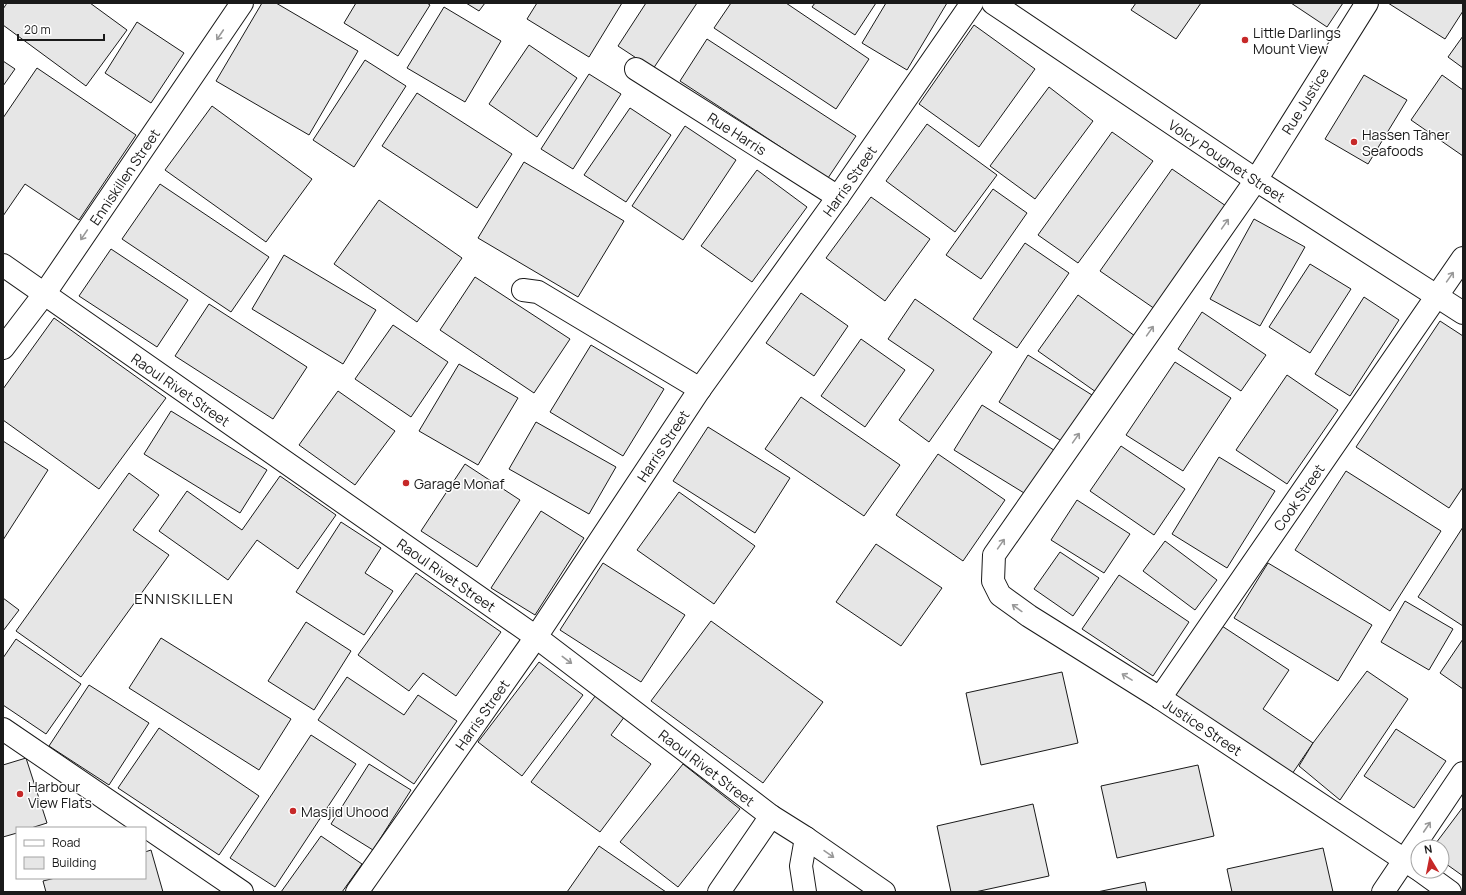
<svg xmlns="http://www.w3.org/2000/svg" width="1466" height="895" viewBox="0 0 1466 895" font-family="Manrope,sans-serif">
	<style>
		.building { fill: #e6e6e6; stroke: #1a1a1a }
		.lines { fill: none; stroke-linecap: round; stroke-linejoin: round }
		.minor-casing { stroke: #1a1a1a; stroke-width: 24 }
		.major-casing { stroke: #1a1a1a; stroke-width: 24 }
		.minor { stroke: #fff; stroke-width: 22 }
		.major { stroke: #fff; stroke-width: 22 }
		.oneway { stroke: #989898 }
		.poi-dot { fill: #c62828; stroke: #fff; stroke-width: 1.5 }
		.labels { text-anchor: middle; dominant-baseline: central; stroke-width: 3; stroke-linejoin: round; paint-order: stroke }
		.poi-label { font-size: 14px; fill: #1a1a1a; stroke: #fff; text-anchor: start }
		.street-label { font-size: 14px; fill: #1a1a1a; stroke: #fff }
		.neighbourhood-label { font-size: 15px; letter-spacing: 1px; fill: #1a1a1a; stroke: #fff }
	</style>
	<rect width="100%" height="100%" fill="#fff"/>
	<g class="building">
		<polygon points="7,3 90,3 127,30 86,86 3,25 3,9"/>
		<polygon points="262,3 276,3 358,51 309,135 216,81"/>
		<polygon points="356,3 427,3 430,5 398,56 344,23"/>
		<polygon points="466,3 485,3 479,11"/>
		<polygon points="537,3 622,3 589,57 527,19"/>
		<polygon points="646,3 697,3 653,69 618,46"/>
		<polygon points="731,3 786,3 869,59 836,109 714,28"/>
		<polygon points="815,3 876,3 855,35 812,7"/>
		<polygon points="886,3 947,3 907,70 862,43"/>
		<polygon points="1136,3 1201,3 1176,39 1131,10"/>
		<polygon points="1291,3 1343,3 1327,27"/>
		<polygon points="1388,3 1463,3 1463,11 1445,39"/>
		<polygon points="444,7 501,41 465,102 407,68"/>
		<polygon points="137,22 184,53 151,103 105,73"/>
		<polygon points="974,25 1035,69 979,147 919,104"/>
		<polygon points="1463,36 1463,68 1448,57"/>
		<polygon points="707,39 856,136 828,178 680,81"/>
		<polygon points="529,45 577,78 537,137 489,104"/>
		<polygon points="365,60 406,86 354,167 313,140"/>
		<polygon points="3,61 15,69 3,86"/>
		<polygon points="37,68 136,135 79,220 25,184 3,216 3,118"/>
		<polygon points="589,74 621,94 573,169 541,149"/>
		<polygon points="1364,75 1407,100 1368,164 1325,139"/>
		<polygon points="1442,75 1463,90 1463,156 1411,120"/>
		<polygon points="1049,87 1093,121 1035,199 990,166"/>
		<polygon points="417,93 512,154 477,208 382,146"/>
		<polygon points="212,106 312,179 266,242 165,170"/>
		<polygon points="630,108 671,135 626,202 584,175"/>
		<polygon points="927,124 997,175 955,232 886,181"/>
		<polygon points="685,126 736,160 683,240 632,206"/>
		<polygon points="1112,132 1153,161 1078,263 1038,235"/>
		<polygon points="524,162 624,221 578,297 478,238"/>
		<polygon points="1172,169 1226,206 1155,309 1100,271"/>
		<polygon points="757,170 807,207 752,282 701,246"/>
		<polygon points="160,184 269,257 231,312 122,239"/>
		<polygon points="993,189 1027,213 981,279 946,255"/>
		<polygon points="871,197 930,239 885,301 826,258"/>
		<polygon points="379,200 462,258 417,322 334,264"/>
		<polygon points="1254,219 1305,247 1260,326 1210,299"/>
		<polygon points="1025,243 1069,273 1017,348 973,319"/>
		<polygon points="111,249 188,300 157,347 79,296"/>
		<polygon points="284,255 376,310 343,364 252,309"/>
		<polygon points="1310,264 1351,289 1310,353 1269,327"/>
		<polygon points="475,277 570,339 534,393 440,330"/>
		<polygon points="801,293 848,326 814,376 766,343"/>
		<polygon points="1078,295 1135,336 1096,392 1038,351"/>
		<polygon points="1364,297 1399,320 1350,396 1315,374"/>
		<polygon points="915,299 992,352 929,442 899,420 934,370 888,339"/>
		<polygon points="209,304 307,367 273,419 175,356"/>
		<polygon points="1202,312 1266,355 1241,391 1178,349"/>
		<polygon points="54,318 166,398 99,489 3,420 3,389"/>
		<polygon points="1440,321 1463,336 1463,487 1449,508 1356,447"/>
		<polygon points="393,325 448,362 411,417 355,379"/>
		<polygon points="861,339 905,370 865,427 821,396"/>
		<polygon points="591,345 664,389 623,456 550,412"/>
		<polygon points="1028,355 1092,395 1063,442 999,402"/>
		<polygon points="1175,362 1231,398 1183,471 1126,435"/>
		<polygon points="459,364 518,398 478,465 419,431"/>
		<polygon points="1287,375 1338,410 1287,484 1236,450"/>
		<polygon points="338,391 395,431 355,485 299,445"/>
		<polygon points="801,397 900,465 864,516 765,449"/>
		<polygon points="982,405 1057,452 1029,496 954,450"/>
		<polygon points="171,411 267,470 240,513 144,454"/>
		<polygon points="536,422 616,467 589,514 509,469"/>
		<polygon points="708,427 790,478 755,533 673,481"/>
		<polygon points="3,441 48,470 3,540"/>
		<polygon points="1121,446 1185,489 1154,535 1090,491"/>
		<polygon points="938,454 1005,500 963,561 896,515"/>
		<polygon points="1219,457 1275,491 1227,568 1172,534"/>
		<polygon points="465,464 520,500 477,567 421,531"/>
		<polygon points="1346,471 1441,531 1390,611 1295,550"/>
		<polygon points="129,473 159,495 133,530 169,555 81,677 16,631"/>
		<polygon points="280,476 336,515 298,569 257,540 228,580 159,531 187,491 242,530"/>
		<polygon points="679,492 755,546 714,604 637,550"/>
		<polygon points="1077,500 1130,534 1104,573 1051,540"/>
		<polygon points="541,511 584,538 535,615 491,588"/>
		<polygon points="341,522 381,548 365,573 393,591 364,635 296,592"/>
		<polygon points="1463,527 1463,626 1418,597"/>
		<polygon points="1165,541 1217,580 1195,610 1143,571"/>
		<polygon points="876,544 942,588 901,646 836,602"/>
		<polygon points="1060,552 1099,578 1073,616 1034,589"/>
		<polygon points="603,563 685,615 641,682 560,630"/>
		<polygon points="1268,563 1372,625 1338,681 1234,618"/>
		<polygon points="416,573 501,632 456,696 423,673 409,691 358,655"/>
		<polygon points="1119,575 1189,622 1153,676 1082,629"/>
		<polygon points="3,598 19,610 3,631"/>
		<polygon points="1405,601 1453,629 1429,670 1381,642"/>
		<polygon points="711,621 823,702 763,783 651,701"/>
		<polygon points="306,622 351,651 314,710 268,681"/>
		<polygon points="1222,626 1289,670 1263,709 1313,743 1290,777 1173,699"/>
		<polygon points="161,638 291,719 259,770 129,688"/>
		<polygon points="16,639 81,684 46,734 3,705 3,658"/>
		<polygon points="1463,639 1463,689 1440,673"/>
		<polygon points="539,662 583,695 522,776 478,742"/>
		<polygon points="1367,671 1408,699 1340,800 1299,766 1313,743"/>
		<polygon points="1062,672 1078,743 981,765 966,693"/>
		<polygon points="347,677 404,715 418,695 457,721 414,784 318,720"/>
		<polygon points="89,685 149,723 109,785 49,746"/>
		<polygon points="596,695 625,716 611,735 651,764 600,832 531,782"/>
		<polygon points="159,728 259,796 219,855 118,788"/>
		<polygon points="1396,729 1446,761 1414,808 1364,776"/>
		<polygon points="311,735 356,764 275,887 230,858"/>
		<polygon points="26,758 47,823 31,828 17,828 17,833 3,837 3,765"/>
		<polygon points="369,764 411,790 373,850 331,824"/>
		<polygon points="683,764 740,809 678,887 620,842"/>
		<polygon points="1198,765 1214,836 1117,858 1101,786"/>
		<polygon points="1033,804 1049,876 975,892 951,892 937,826"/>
		<polygon points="1463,807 1463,876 1442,861 1442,847 1433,847"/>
		<polygon points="321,836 362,864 342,892 281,892"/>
		<polygon points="599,846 666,892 567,892"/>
		<polygon points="1323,848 1333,892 1232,892 1227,869"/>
		<polygon points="151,850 163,892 46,892 43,881 55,878 145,878 145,852"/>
		<polygon points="1145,882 1147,892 1097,892"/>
	</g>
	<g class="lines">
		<g class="minor-casing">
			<g id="minor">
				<path id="s1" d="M1367,3L1256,180L994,555L993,581L1000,595L1029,616L1160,698L1418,869"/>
				<path id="s2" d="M636,69L838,197"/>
				<path id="s3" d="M3,265L536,637L771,816L806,838L884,892"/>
				<polyline points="523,290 538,292 700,389"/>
				<path id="s4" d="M3,348L45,293L242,3"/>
				<path id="s5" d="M1160,698L1463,258"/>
				<polyline points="3,729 242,892"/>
				<polyline points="1421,871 1450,892"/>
				<path id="s6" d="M357,892L536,637L700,389L838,197L972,3"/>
				<polyline points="719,892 771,816"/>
				<polyline points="805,892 801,866 806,838"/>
				<polyline points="1383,892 1463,773"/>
			</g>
		</g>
		<g class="major-casing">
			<g id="major">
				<path id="s7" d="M993,3L1256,180L1463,313"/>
			</g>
		</g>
		<use href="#minor" class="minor"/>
		<use href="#major" class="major"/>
	</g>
	<defs><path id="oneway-shaft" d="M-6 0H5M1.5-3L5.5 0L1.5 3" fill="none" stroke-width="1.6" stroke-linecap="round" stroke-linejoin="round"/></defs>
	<g class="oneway">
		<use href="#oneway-shaft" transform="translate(220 35) rotate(124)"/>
		<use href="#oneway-shaft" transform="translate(1225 224) rotate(-55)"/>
		<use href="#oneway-shaft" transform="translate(84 235) rotate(124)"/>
		<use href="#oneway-shaft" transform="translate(1450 277) rotate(-55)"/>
		<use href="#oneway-shaft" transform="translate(1150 331) rotate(-55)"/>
		<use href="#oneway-shaft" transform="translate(1076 438) rotate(-55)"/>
		<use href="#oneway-shaft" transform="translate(1001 544) rotate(-55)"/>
		<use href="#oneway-shaft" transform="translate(1017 608) rotate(-144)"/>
		<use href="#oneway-shaft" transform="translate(567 660) rotate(37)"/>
		<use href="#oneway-shaft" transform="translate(1127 677) rotate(-148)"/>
		<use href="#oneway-shaft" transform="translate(1427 827) rotate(-56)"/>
		<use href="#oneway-shaft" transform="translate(829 854) rotate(35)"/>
	</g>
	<g class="poi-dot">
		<circle cx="1245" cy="40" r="4"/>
		<circle cx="1354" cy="142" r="4"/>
		<circle cx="406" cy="483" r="4"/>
		<circle cx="20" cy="794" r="4"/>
		<circle cx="293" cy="811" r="4"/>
	</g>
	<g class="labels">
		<g class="poi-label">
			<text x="1253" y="32">Little Darlings<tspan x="1253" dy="16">Mount View</tspan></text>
			<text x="1362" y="134">Hassen Taher<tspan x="1362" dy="16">Seafoods</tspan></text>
			<text x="414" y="483">Garage Monaf</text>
			<text x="28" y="786">Harbour<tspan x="28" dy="16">View Flats</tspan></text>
			<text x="301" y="811">Masjid Uhood</text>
		</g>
		<g class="street-label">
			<text transform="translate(1305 101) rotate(-58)">Rue Justice</text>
			<text stroke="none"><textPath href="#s2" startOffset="120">Rue Harris</textPath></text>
			<text stroke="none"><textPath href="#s7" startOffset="282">Volcy Pougnet Street</textPath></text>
			<text stroke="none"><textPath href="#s4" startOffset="210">Enniskillen Street</textPath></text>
			<text stroke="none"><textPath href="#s6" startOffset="865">Harris Street</textPath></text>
			<text stroke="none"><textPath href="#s3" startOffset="217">Raoul Rivet Street</textPath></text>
			<text stroke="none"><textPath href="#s6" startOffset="541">Harris Street</textPath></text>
			<text stroke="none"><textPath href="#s5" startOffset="244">Cook Street</textPath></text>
			<text stroke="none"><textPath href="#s3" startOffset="541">Raoul Rivet Street</textPath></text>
			<text stroke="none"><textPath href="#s6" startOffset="217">Harris Street</textPath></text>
			<text stroke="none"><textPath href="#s1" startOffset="950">Justice Street</textPath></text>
			<text stroke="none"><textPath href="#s3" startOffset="865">Raoul Rivet Street</textPath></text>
		</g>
		<g class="neighbourhood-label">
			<text x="184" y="598">ENNISKILLEN</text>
		</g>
	</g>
	<rect width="1466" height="895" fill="none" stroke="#1a1a1a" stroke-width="8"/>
	<rect x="16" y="827" width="130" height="52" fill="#ffffff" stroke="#a3a3a3"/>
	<rect x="24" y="840" width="20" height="6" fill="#ffffff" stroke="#a3a3a3"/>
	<text x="52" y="847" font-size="12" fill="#1a1a1a">Road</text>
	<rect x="24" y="857" width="20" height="12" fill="#e6e6e6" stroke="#a3a3a3"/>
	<text x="52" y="867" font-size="12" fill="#1a1a1a">Building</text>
	<g transform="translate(1430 859) rotate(350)"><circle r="19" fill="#ffffff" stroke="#a3a3a3"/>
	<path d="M0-3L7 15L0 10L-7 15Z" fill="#c62828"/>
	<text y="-6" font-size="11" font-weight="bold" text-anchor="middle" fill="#1a1a1a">N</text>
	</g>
	<path d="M18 34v6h86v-6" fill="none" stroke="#1a1a1a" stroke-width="2"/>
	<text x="24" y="34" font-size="12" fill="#1a1a1a" stroke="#ffffff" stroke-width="3" paint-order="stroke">20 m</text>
</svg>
